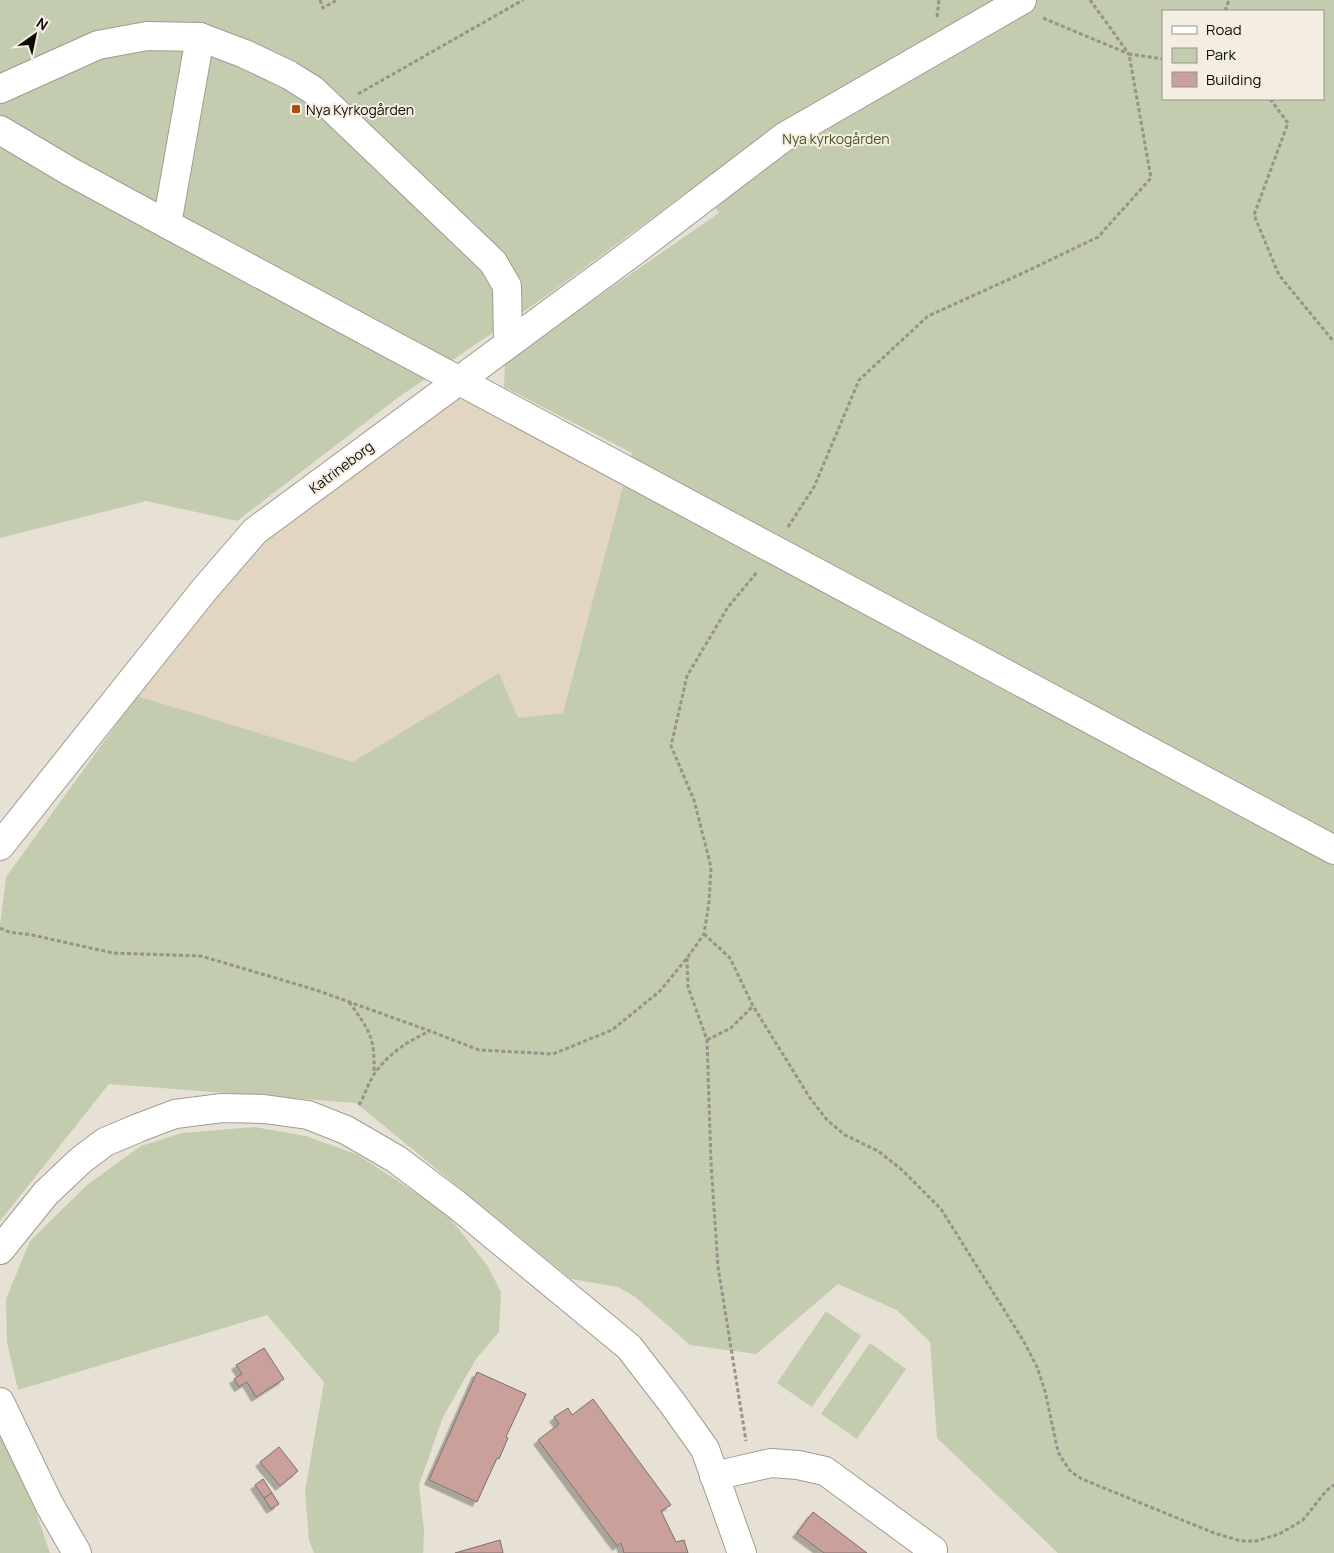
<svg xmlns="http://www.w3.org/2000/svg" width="1334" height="1553" viewBox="0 0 1334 1553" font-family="Manrope,sans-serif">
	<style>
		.commercial { fill: #e2d5c2 }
		.green { fill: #c3ccae; fill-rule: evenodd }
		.building { fill: #c9a09a; stroke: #7c6f6d; filter: url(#shadow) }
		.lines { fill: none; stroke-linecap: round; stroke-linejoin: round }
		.minor-casing { stroke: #a19b91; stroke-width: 30 }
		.path { stroke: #98928a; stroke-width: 3; stroke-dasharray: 4 2.5; stroke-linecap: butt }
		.minor { stroke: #fff; stroke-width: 28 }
		.poi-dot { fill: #af4d10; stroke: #f4ede2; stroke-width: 2 }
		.labels { text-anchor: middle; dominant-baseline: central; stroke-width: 4; stroke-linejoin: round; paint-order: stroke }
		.poi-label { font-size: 14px; fill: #0d0b08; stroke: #f4ede2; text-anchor: start }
		.park-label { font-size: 14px; fill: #49551e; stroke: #f4ede2 }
		.street-label { font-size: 14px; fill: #0d0b08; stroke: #f4ede2 }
	</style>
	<defs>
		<filter id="shadow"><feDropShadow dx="-4.5" dy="4.5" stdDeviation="0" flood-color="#0004"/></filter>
	</defs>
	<rect width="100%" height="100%" fill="#e7e0d5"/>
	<polygon class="commercial" points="461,395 624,486 563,713 518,718 499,673 353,763 137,696 264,537"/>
	<g class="green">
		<path d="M0,0H1334V1553H1058L937,1438L930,1342L897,1310L838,1284L756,1354L690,1345L634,1296L618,1287L571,1279L356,1103L109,1084L0,1221V926L6,877L137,696L353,762L499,673L518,718L563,713L632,453L504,387L505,361L719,213L698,184L549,294L396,399L237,521L146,501L0,538ZM1163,11H1323V99H1163Z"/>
		<polygon points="254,1127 306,1136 358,1155 445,1212 487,1265 501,1292 499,1332 476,1359 443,1417 419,1485 424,1531 423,1553 314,1553 309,1540 305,1492 324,1382 267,1315 18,1390 7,1342 6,1299 30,1241 87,1185 141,1146 182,1133"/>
		<polygon points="826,1311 861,1336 812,1407 777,1383"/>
		<polygon points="870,1343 906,1369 857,1439 821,1414"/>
		<polygon points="0,1435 35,1509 50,1553 0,1553"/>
	</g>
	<g class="building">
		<polygon points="264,1348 284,1379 256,1397 247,1382 239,1387 234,1379 242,1374 236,1365"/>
		<polygon points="477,1372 526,1394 506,1437 508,1438 499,1459 497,1458 477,1502 429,1480"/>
		<polygon points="593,1399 671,1505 661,1511 676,1542 684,1540 688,1553 624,1553 621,1543 617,1546 538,1440 559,1424 554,1417 568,1408 572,1415"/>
		<polygon points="279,1447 298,1471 280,1486 260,1462"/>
		<polygon points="263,1479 272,1493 264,1498 255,1485"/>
		<polygon points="272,1493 279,1504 271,1509 264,1498"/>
		<polygon points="813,1512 867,1553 824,1553 797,1533"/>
		<polygon points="500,1540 503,1553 455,1553"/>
	</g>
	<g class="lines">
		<g class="minor-casing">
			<g id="minor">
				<polyline points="0,89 98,45 147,36 200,37 245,54 289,75 313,90 493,262 507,286 508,343"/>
				<polyline points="0,130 69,171 167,224 1334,850"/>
				<polyline points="167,224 200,37"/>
				<polyline points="0,846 204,590 255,531 633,252 784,137 1022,0"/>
				<polyline points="0,1250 46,1193 81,1160 105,1142 138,1128 175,1114 222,1108 264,1109 308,1115 346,1130 396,1159 457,1205 629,1347 673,1404 705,1449 742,1553"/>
				<polyline points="0,1402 49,1504 77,1553"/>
				<polyline points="714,1476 771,1463 798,1465 825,1471 933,1550"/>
			</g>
		</g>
		<g class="path">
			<polyline points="320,0 323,8 337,0"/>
			<polyline points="1225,11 1229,0"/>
			<polyline points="937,17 939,0"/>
			<polyline points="1043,18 1129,54 1090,0"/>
			<polyline points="358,94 523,0"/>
			<polyline points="1270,99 1288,123 1254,215 1279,275 1334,342"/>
			<polyline points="788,527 814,487 859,380 928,316 1023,273 1098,237 1151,178 1129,54 1163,59"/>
			<polyline points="0,928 9,932 32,935 113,953 201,956 316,990 430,1031 479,1050 553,1054 612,1030 660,991 687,958 704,934 709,902 711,867 694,800 671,746 687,676 728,607 758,571"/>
			<polyline points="704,934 730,958 753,1006 810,1098 827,1120 845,1135 878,1151 901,1169 941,1209 1023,1340 1037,1367 1045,1391 1058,1452 1064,1462 1071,1472 1082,1479 1214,1533 1241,1541 1256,1541 1279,1534 1293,1526 1303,1520 1326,1491 1334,1485"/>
			<polyline points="687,958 688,987 707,1040 711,1163 718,1267 746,1441"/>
			<path d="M349,1002C370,1031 375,1037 374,1074"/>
			<polyline points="707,1040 731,1028 753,1006"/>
			<path d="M359,1105C365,1095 368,1083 375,1073C389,1053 408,1041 430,1031"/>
		</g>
		<use href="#minor" class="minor"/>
	</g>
	<rect class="poi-dot" x="291" y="104" width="10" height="10" rx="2.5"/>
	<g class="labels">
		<g class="poi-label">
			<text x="306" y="109">Nya Kyrkogården</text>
		</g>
		<g class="park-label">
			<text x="836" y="138">Nya kyrkogården</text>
		</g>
		<g class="street-label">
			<text transform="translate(341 467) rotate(-37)">Katrineborg</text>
		</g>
	</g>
	<rect x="1162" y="10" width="162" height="90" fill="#f4ede2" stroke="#98938b"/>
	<rect x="1172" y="26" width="25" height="8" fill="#ffffff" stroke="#98938b"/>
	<text x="1206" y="35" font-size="15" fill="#0d0b08">Road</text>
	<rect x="1172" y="48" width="25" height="15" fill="#c3ccae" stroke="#98938b"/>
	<text x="1206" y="60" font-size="15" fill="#0d0b08">Park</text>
	<rect x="1172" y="72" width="25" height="15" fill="#c9a09a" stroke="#98938b"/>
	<text x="1206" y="85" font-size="15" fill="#0d0b08">Building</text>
	<g transform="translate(35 35) rotate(33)" stroke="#f4ede2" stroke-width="4" paint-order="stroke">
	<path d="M0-4L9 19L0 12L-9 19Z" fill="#0d0b08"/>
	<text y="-8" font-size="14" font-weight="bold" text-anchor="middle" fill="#0d0b08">N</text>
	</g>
</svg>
